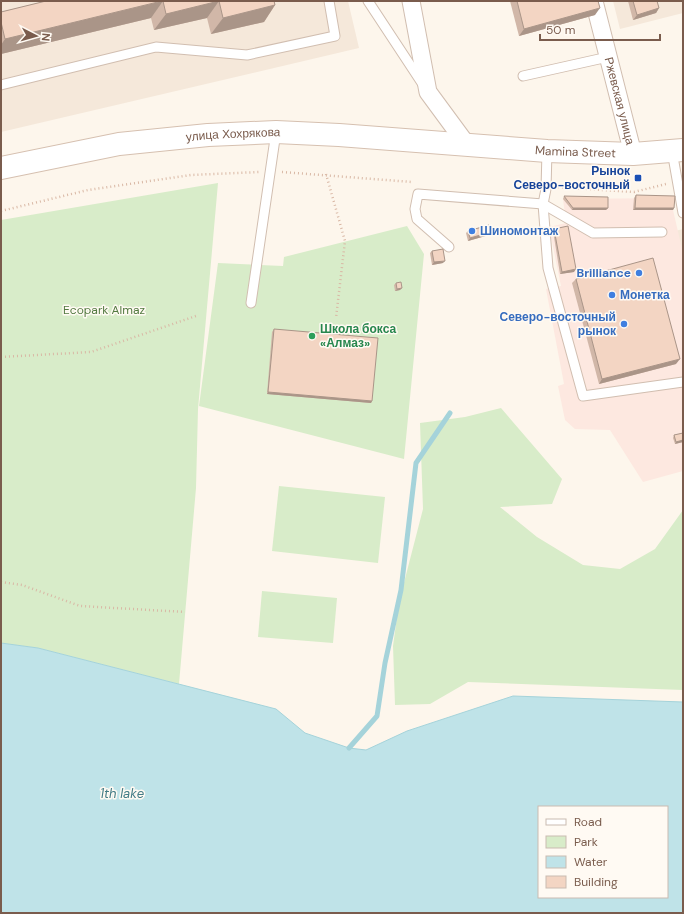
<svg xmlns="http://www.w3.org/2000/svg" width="684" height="914" viewBox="0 0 684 914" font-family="'DM Sans',sans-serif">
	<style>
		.residential { fill: #f5e8da }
		.commercial { fill: #fde8e0 }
		.green { fill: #d8ecc9 }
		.water { fill: #bfe3e8; stroke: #a5d3da; fill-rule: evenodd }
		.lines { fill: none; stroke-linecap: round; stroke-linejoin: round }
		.stream { stroke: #a5d3da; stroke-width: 5 }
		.lane-casing { stroke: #d1beb0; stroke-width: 11 }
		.street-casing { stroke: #d1beb0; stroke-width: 19 }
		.secondary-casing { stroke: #d6c0b0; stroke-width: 24 }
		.path { stroke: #d9b8a5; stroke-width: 2.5; stroke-dasharray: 1 3; stroke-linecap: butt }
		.lane { stroke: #fff; stroke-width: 9 }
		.street { stroke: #fff; stroke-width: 17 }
		.secondary { stroke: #fff; stroke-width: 22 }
		.wall { fill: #d1b7a8 }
		.shaded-wall { fill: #aa9588 }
		.building { fill: #f3d5c3; stroke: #aa9588 }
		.transit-dot { fill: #1a4fb4; stroke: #fffaf3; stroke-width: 1.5 }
		.shop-dot { fill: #3f7fe0; stroke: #fffaf3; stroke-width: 1.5 }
		.leisure-dot { fill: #2e9e5b; stroke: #fffaf3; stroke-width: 1.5 }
		.labels { text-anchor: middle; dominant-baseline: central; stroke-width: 3; stroke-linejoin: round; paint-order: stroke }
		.street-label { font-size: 12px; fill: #7a5c4d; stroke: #fffaf3 }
		.transit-label { font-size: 12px; font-weight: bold; fill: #164399; stroke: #fffaf3; text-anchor: end }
		.shop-label { font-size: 12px; font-weight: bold; fill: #366cbe; stroke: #fffaf3; text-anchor: start }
		.park-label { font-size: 12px; fill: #537a41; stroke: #fffaf3 }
		.leisure-label { font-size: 12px; font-weight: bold; fill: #27864d; stroke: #fffaf3; text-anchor: start }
		.water-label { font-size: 13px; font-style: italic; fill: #437c86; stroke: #fffaf3 }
	</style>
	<rect width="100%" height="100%" fill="#fdf6ec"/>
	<g class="residential">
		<polygon points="1,1 348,1 359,48 1,132"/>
		<polygon points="613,1 683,1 683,13 620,29"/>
		<polygon points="683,229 683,263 675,231"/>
	</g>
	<polygon class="commercial" points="673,198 673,210 683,253 683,471 643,482 610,430 575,429 565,420 558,386 564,384 546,289 561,286 549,227 566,223 563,199"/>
	<g class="green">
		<polygon points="218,183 198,409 196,488 179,684 38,648 1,643 1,220"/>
		<polygon points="407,226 424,254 404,459 199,406 218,263 283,266 284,257"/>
		<polygon points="501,408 562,479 552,504 500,507 537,537 583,565 620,569 655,549 683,510 683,690 468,682 430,704 395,705 393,646 399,602 423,509 420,423 465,417"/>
		<polygon points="279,486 385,497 378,563 272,551"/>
		<polygon points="262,591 337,598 333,643 258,637"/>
	</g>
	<path class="water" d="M1,643L38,648L276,709L305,733L349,748L366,750L407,731L513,696L683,702V913H1ZM539,807H667V897H539Z"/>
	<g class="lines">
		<polyline class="stream" points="349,748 377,716 385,663 401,590 416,463 450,413"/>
		<g class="lane-casing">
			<g id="lane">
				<polyline points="368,1 422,83"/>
				<polyline points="523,76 608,57"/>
				<polyline points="1,85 156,47 247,55 335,36 329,1"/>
				<polyline points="547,151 546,189 543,204 548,268 583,396 683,382"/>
				<polyline points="672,151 683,213"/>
				<polyline points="449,247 417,219 415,209 418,194 543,204 593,233 662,232"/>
				<polyline points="251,303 276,132"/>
			</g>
		</g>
		<g class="street-casing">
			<g id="street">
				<polyline points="411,1 428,92 467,145"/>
				<path id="s1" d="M594,1L633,154"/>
			</g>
		</g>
		<g class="secondary-casing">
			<g id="secondary">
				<path id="s2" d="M1,168L119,144L208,135L276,132L339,135L547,151L633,154L683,150"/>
			</g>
		</g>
		<g class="path">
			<polyline points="282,172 412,182"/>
			<polyline points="326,174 345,241 336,318"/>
			<polyline points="558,187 634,192 666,184"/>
			<polyline points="1,211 88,190 191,175 259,172"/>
			<polyline points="1,357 91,352 196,316"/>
			<polyline points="1,582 22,585 80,606 185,612"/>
		</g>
		<use href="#lane" class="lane"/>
		<use href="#street" class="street"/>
		<use href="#secondary" class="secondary"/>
	</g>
	<g class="wall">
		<polygon points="46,1 274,1 275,5 264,22 211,34 207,18 154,30 151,18 1,54 1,12"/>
		<polygon points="510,1 598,1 595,15 519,36"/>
		<polygon points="628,1 657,1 659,8 656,13 633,20"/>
		<polygon points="636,195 674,208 673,210 633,210 634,198"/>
		<polygon points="564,196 608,208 606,210 572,210 563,199"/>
		<polygon points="554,229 574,272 560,274 553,231"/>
		<polygon points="468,231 489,235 468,241 466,233"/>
		<polygon points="432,251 443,263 432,265 430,253"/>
		<polygon points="576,279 676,364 599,384 572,283"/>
		<polygon points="396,283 402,288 400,290 395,291 394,285"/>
		<polygon points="274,329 372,401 371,403 267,394 272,332"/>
		<polygon points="683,433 683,442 675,444 673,438 674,435"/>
	</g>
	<g class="shaded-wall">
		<polygon points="163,1 151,18 1,54 1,45 5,39"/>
		<polygon points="219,1 207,18 154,30 166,14"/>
		<polygon points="275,5 264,22 211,34 223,18"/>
		<polygon points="600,8 595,15 519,36 524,29"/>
		<polygon points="659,8 656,13 633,20 637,15"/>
		<polygon points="573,208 608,208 606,210 572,210"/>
		<polygon points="635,208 674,208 673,210 633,210"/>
		<polygon points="491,232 489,235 468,241 470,238"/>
		<polygon points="445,261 443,263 432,265 434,262"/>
		<polygon points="576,269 574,272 560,274 562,272"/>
		<polygon points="402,288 400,290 395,291 397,289"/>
		<polygon points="680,359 676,364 599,384 602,379"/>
		<polygon points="268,392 372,401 371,403 267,394"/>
		<polygon points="683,440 683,442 675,444 676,442"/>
	</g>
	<g class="building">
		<polygon points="46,1 162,1 5,39 1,22 1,12"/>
		<polygon points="163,1 219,1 166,14"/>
		<polygon points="219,1 274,1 275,5 223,18"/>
		<polygon points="517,1 598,1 600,8 524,29"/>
		<polygon points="633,1 657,1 659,8 637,15"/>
		<polygon points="636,195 675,196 674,208 635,208"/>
		<polygon points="564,196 608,197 608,208 573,208"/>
		<polygon points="489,225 491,232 470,238 468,231"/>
		<polygon points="568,226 576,269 562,272 554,229"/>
		<polygon points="443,249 445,261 434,262 432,251"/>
		<polygon points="653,258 680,359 602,379 576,279"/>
		<polygon points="401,282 402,288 397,289 396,283"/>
		<polygon points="274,329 378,338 372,401 268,392"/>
		<polygon points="683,433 683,440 676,442 674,435"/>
	</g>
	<rect class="transit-dot" x="634" y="174" width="8" height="8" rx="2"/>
	<g class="shop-dot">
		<circle cx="472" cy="231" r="4"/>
		<circle cx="639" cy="273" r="4"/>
		<circle cx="612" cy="295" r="4"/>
		<circle cx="624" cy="324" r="4"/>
	</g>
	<circle class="leisure-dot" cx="312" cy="336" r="4"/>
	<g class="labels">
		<g class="street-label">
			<text stroke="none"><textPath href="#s1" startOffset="103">Ржевская улица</textPath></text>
			<text stroke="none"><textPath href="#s2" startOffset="235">улица Хохрякова</textPath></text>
			<text stroke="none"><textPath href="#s2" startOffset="578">Mamina Street</textPath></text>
		</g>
		<g class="transit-label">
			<text x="630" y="171">Рынок<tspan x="630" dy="14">Северо-восточный</tspan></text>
		</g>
		<g class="shop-label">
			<text x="480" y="231">Шиномонтаж</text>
			<text x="631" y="273" text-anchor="end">Brilliance</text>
			<text x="620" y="295">Монетка</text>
			<text x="616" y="317" text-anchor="end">Северо-восточный<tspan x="616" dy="14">рынок</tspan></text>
		</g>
		<g class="park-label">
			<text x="104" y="310">Ecopark Almaz</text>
		</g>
		<g class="leisure-label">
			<text x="320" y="329">Школа бокса<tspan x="320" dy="14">«Алмаз»</tspan></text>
		</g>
		<g class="water-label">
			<text x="122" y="793">1th lake</text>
		</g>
	</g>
	<rect width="684" height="914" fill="none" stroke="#7a5c4d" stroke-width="4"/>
	<rect x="538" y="806" width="130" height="92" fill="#fffaf3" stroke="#cabbb1"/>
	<rect x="546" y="819" width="20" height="6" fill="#ffffff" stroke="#cabbb1"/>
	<text x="574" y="826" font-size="12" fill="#7a5c4d">Road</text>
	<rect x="546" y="836" width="20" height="12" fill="#d8ecc9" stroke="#cabbb1"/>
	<text x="574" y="846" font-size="12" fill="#7a5c4d">Park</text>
	<rect x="546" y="856" width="20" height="12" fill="#bfe3e8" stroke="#cabbb1"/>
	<text x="574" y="866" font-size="12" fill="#7a5c4d">Water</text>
	<rect x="546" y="876" width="20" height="12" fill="#f3d5c3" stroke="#cabbb1"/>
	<text x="574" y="886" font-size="12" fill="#7a5c4d">Building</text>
	<g transform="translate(36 36) rotate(96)" stroke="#fffaf3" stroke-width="3" paint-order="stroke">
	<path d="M0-3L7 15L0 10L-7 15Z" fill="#7a5c4d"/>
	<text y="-6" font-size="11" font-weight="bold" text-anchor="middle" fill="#7a5c4d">N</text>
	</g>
	<path d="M540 34v6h120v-6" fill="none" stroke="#7a5c4d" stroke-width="2"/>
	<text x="546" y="34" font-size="12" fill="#7a5c4d" stroke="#fffaf3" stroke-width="3" paint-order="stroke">50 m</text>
</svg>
